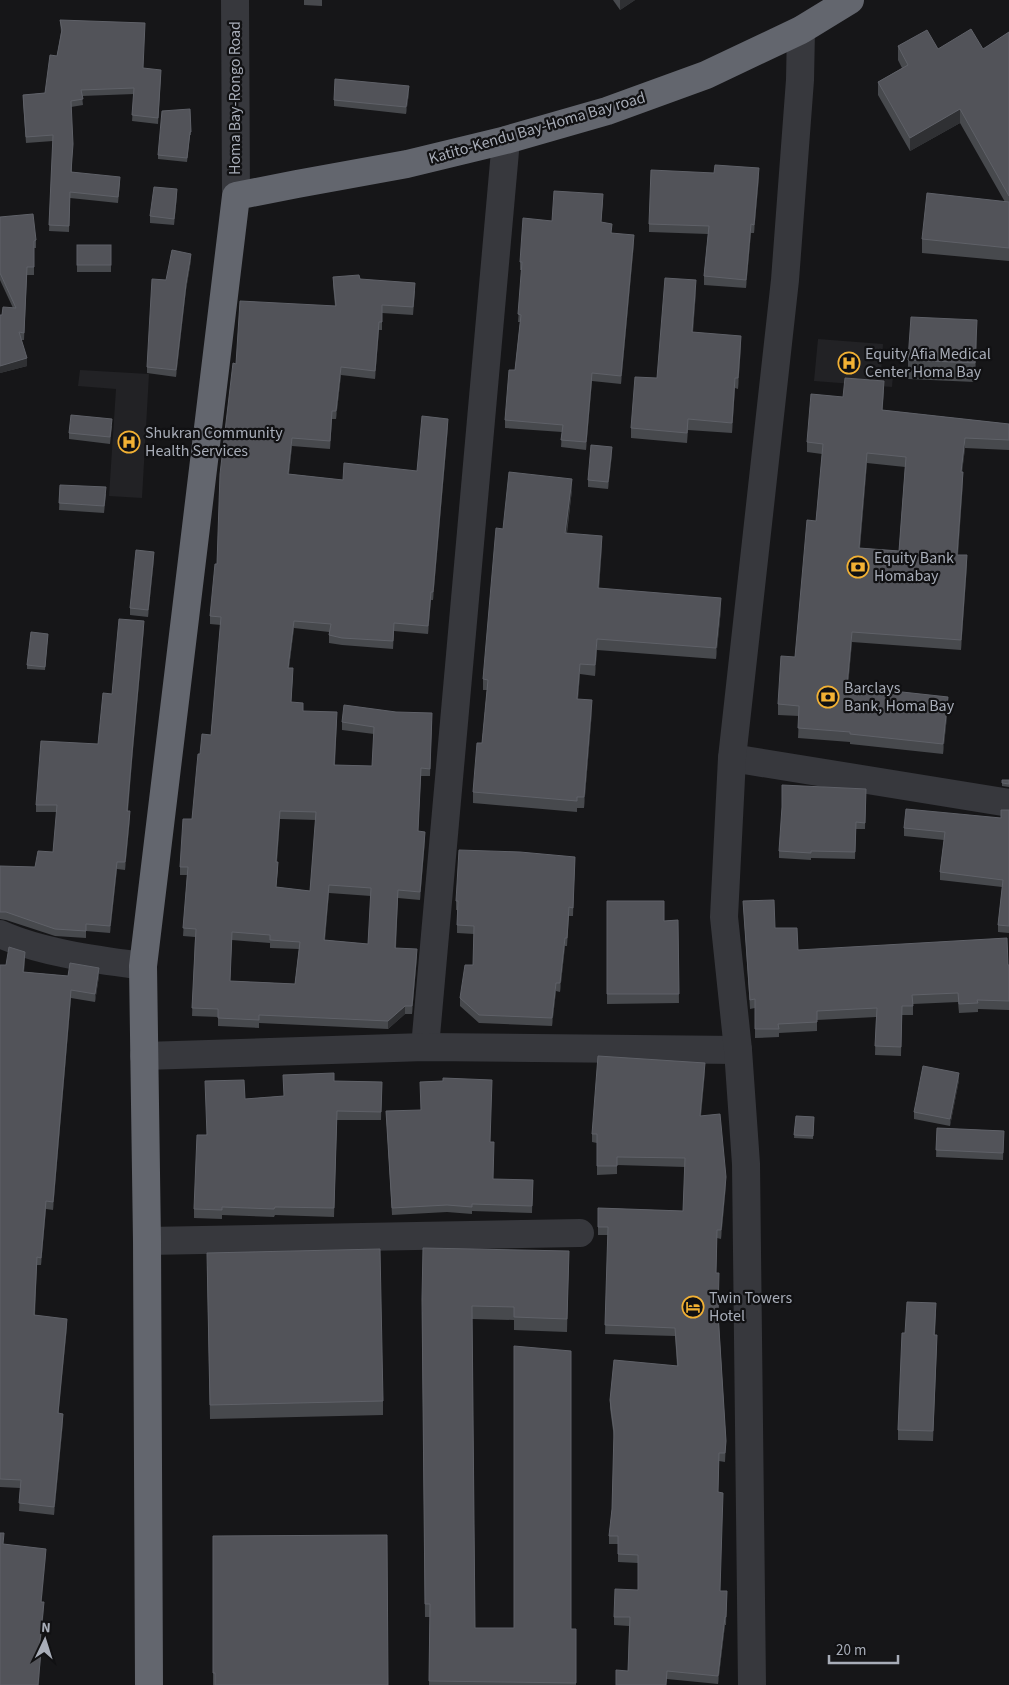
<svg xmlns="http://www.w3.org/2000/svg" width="1009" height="1685" viewBox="0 0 1009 1685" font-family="'Source Sans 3',sans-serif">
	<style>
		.built { fill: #222225 }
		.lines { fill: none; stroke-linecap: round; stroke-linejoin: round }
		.minor { stroke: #37383d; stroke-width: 28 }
		.highway { stroke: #63666e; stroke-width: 28 }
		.wall { fill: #47494d; fill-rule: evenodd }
		.shaded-wall { fill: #2f3033 }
		.building { fill: #525359; stroke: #5f6168; fill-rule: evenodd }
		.labels { text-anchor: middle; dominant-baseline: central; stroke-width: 4.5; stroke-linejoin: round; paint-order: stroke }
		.street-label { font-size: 16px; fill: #a8adb8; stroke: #111113 }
		.poi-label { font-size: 16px; fill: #a8adb8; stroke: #111113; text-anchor: start }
	</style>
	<rect width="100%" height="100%" fill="#161618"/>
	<g class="built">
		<polygon points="818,339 883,344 881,373 893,375 892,387 814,381"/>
		<polygon points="80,370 149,374 142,498 109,496 116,389 78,386"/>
	</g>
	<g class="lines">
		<g class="minor">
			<polyline points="235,0 236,196"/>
			<polyline points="732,758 1009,803"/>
			<path d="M0,934C42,953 98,960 143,966"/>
			<polyline points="425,1047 506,140"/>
			<polyline points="144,1056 425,1047 738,1050"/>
			<polyline points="147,1241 580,1233"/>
			<polyline points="752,1685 746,1164 738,1050 724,917 732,758 785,280 800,80 801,30"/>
		</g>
		<polyline class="highway" points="149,1685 147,1241 143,966 236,196 297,184 407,164 506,140 607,111 706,75 801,30 850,0"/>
	</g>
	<g class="wall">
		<polygon points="304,0 322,0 322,6 304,5"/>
		<polygon points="613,0 635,0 620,10"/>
		<polygon points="60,20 143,68 161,76 158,124 132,121 134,94 82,96 83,105 71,107 72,172 120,183 118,203 70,198 69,232 49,231 53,141 26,143 23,101 23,95 45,93 57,56 61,32"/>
		<polygon points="1009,32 1009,261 922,253 922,239 1005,202 960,123 910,151 878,95 878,82 902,68 898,60 898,46 938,49 983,49"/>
		<polygon points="409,93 406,114 334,106 334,100"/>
		<polygon points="190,109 191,135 190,135 187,162 158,159 158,155"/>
		<polygon points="759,177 754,233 751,233 746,288 704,285 704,276 708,234 649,232 649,224"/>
		<polygon points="177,196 174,225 150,223 150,216"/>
		<polygon points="603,202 601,222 612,233 634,243 621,384 592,381 586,450 561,447 562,432 505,428 505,420 515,370 520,322 518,322 522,270 520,270 520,262 552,221"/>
		<polygon points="0,217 36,240 36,248 34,248 34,275 27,275 24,340 21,340 27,366 0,373 0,315 2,315 13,308 0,280"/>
		<rect x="77" y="245" width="34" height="27"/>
		<polygon points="191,260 186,290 176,377 147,373 147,367 166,280"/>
		<path d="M333,277L360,279L415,291L413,315L382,313V330H379L375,379L341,375L336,419H332L330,449L292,446L289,474L343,480L417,471L448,427L433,600H431L428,634L394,631L393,649L342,645L329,643V632L294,628L289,668L293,676L291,702L303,711L337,720L335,765L372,766L374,734L342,730V722L432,721L430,776H421L418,831L425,840L420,900L398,898L396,948L417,957L412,1014H405L388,1029L259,1023V1028L218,1026V1017L192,1016L195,937L183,936L187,875H180V867L192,819L200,754L211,735L221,625L210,624V616L217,564L236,364L335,306L333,285ZM280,819L316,820L310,891L276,887L278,870L277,862ZM329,893L371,896L368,944L325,940ZM232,940L270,943V948L299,949L295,984L230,981Z"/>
		<polygon points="696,291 693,332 741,346 738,389 735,388 732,433 688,430 687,443 631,438 631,428 657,378"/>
		<polygon points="977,339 975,382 908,379 908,360"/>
		<path d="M884,391L882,410L1009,424V450L965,448L962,472L963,482L958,555L967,565L961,650L852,642L848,686L948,707L943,754L850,744V742L798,738L799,716L778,715V704L795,657L816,521L822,454L807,452V442L843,397ZM867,463L905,467L899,551L860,548Z"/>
		<polygon points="112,426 110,444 69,439 69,433"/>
		<polygon points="612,454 608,489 588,487 588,480"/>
		<polygon points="60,485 106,494 104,513 59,510"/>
		<polygon points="572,490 567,533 602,546 599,589 721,609 716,659 597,650 595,676 580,674 578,699 592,711 584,808 577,808 577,812 473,803 473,792 482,743 487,690 483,690 483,679 503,529"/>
		<polygon points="154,559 148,617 130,615 130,608"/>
		<polygon points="144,628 133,749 128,811 130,818 125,870 117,869 110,933 86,931 86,938 55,936 6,920 0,919 0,866 35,867 53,852 57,812 36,812 36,805 98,744 112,694"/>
		<polygon points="48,634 45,670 27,669 27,665"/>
		<polygon points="1002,780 1009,780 1009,787 1002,786"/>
		<polygon points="866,789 865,829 856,829 855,859 811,858 811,860 779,858 779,851"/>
		<polygon points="1009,810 1009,933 998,932 998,925 1002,887 940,880 940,872 944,840 904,836 904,828 1001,818"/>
		<polygon points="575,857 573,916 569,916 567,946 565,946 560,992 556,991 552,1026 479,1023 460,1006 460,998 473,965 474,934 457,933 457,910 456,910 456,901"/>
		<polygon points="607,901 664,921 678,920 679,1003 607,1004"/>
		<polygon points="743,901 775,928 798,950 1009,965 1009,1010 978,1009 978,1012 959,1013 958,1002 913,1004 913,1015 902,1015 901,1056 875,1055 876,1017 817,1020 817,1031 779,1033 779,1037 755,1038 755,1008 750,1009"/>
		<polygon points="25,960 24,972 68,976 99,976 95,1002 71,998 53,1210 46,1209 41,1265 37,1265 35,1315 67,1327 58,1414 63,1422 54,1515 19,1511 20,1488 0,1487 0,965 6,965"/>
		<polygon points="705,1071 701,1116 726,1185 721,1239 717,1238 716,1273 726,1441 725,1462 719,1461 718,1492 720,1591 727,1591 726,1625 725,1625 718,1684 667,1679 628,1671 629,1626 614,1625 614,1617 638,1590 638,1563 618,1562 618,1544 609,1544 609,1536 612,1509 614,1438 610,1408 610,1400 677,1366 675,1336 605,1334 608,1235 598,1235 598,1208 683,1211 685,1167 617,1165 617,1174 597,1175 597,1143 592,1142 592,1134"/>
		<polygon points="959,1080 950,1126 914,1119 914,1112"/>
		<polygon points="334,1081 382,1082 381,1120 337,1120 334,1217 275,1215 274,1217 222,1215 222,1219 194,1218 194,1209 206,1135 245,1099 284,1096"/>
		<polygon points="386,1111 490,1142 493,1179 533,1180 532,1213 472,1211 472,1214 447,1212 392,1215"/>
		<polygon points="796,1116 814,1117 813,1139 794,1138"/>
		<polygon points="937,1128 1004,1131 1003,1160 936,1157"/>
		<polygon points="569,1251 567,1332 514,1330 514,1320 472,1319 475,1628 576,1629 576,1685 429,1685 430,1617 425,1617 422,1312"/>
		<polygon points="207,1266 383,1401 383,1415 210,1419"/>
		<polygon points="936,1313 935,1335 937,1344 933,1441 898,1440 898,1430 905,1333"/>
		<polygon points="213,1536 388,1685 213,1685"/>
	</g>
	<g class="shaded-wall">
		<polygon points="620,0 635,0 620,10"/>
		<polygon points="409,86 409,93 406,114 406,107"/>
		<polygon points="960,109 960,123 910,151 910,138"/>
		<polygon points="759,168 759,177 754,233 754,225"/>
		<polygon points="177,189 177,196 174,225 174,219"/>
		<polygon points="751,224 751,233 746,288 746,280"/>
		<polygon points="634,235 634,243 621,384 621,376"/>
		<polygon points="191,254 191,260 186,290 176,377 176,370 186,284"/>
		<polygon points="696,280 696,291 692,342 692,332"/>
		<polygon points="977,320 977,339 975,382 975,363"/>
		<polygon points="379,322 379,330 375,379 375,371"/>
		<polygon points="741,336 741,346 738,389 738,378"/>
		<polygon points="27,358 27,366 0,373 0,366"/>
		<polygon points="341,367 341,375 336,419 336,411"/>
		<polygon points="592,373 592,381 586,450 586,442"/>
		<polygon points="735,378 735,388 732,433 732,423"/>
		<polygon points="884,381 884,391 882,420 882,410"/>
		<polygon points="332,411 332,419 330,449 330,441"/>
		<polygon points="448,419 448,427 433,600 433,592"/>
		<polygon points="292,438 292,446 288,482 288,474"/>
		<polygon points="965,438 965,448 961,482 961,472"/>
		<polygon points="612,447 612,454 608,489 608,482"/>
		<polygon points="867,453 867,463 859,558 859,548"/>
		<polygon points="963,472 963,482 957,565 957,555"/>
		<polygon points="572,479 572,490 565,544 565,533"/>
		<polygon points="602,536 602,546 598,599 598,588"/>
		<polygon points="154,552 154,559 148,617 148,610"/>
		<polygon points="967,555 967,565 961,650 961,640"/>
		<polygon points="431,592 431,600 428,634 428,626"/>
		<polygon points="721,598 721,609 716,659 716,648"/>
		<polygon points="144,621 144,628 127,818 133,742"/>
		<polygon points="294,621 294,628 288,675 288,668"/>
		<polygon points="852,632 852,642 847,696 847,686"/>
		<polygon points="597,639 597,650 595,676 595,665"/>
		<polygon points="580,664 580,674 577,710 577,699"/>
		<polygon points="948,697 948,707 943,754 943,744"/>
		<polygon points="592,700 592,711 584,808 584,797"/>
		<polygon points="130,811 130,818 125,870 125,862"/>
		<polygon points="280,811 280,819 276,870 276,862"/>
		<polygon points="425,832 425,840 420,900 420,892"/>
		<polygon points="117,862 117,869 110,933 110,926"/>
		<polygon points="329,885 329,893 324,947 324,940"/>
		<polygon points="565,938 565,946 560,992 560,983"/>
		<polygon points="417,949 417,957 412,1014 412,1006"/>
		<polygon points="25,952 25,960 23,980 23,972"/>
		<polygon points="99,968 99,976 95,1002 95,994"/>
		<polygon points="556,983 556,991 552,1026 552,1018"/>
		<polygon points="71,990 71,998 53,1210 53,1202"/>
		<polygon points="405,1006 405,1014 388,1029 388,1021"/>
		<polygon points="705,1063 705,1071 700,1124 700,1116"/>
		<polygon points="959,1073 959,1080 950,1126 950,1119"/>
		<polygon points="726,1177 726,1185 721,1239 721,1230"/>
		<polygon points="46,1201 46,1209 41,1265 41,1258"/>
		<polygon points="67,1319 67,1327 58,1421 58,1413"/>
		<polygon points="63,1414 63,1422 54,1515 54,1507"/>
		<polygon points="46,1549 46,1556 41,1610 41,1602"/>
		<polygon points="44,1602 44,1610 39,1659 39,1651"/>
		<polygon points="725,1617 725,1625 718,1684 718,1676"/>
		<polygon points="41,1651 39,1685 38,1685"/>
	</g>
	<g class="building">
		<polygon points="60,20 145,23 143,68 161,70 158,118 132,115 134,88 81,90 83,99 71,101 73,144 71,172 120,177 118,197 70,192 69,226 49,225 53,135 26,137 23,95 45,93 50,55 57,56 62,30"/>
		<polygon points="971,29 983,49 1009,32 1009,196 960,109 910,138 878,82 908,65 898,46 927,30 938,49"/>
		<polygon points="335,79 409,86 406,107 334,100"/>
		<polygon points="190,109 191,132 190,132 187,158 158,155 162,111"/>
		<polygon points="715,165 759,168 754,225 751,224 746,280 704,276 709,226 649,224 651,170 714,173"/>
		<polygon points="154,187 177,189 174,219 150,216"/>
		<polygon points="554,191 603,194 601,222 612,224 611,233 634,235 621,376 592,373 586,442 561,440 563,425 505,420 509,370 515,370 521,315 518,314 522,262 520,262 523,218 552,221"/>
		<polygon points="927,193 1009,202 1009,248 922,239"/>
		<polygon points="33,214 36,240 34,241 34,267 27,267 24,333 19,332 27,358 0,366 0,315 2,315 3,307 16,308 0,273 0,217"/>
		<rect x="77" y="245" width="34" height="20"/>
		<polygon points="172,250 191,254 186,284 176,370 147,367 152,279 166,280"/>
		<path d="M359,275L360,279L415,283L413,307L382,305V322H379L375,371L341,367L336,411H332L330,441L292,438L288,474L343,480L344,463L417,471L422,416L448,419L433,592H431L428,626L394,623L393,641L342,638L329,635L331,624L294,621L288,668H293L291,702L303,703V711L337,712L334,765L372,766L374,727L342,722L344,705L396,712L432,713L430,769L421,768L418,831L425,832L420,892L398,890L395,948L417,949L412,1006H405L388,1021L259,1015V1020L218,1018V1009L192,1008L196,929L183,928L188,867H180L183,819H192L198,754H200L202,734L211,735L221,617L210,616L215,564H217L220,474L233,363L236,364L240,301L336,306L333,277ZM280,811L316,812L310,891L276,887L278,862H276ZM329,885L371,888L368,944L324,940ZM232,932L270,935V940L300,942L295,984L230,981Z"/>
		<polygon points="665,278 696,280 692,332 741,336 738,378 735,378 732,423 688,419 687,433 631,428 635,377 657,378"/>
		<polygon points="911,317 977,320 975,363 908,360"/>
		<path d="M845,378L884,381L882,410L1009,424V440L965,438L961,472H963L957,555H967L961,640L852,632L847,686L948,697L943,744L850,734V732L798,728L799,706L778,704L781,656L795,657L807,520L816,521L823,444L807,442L811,394L843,397ZM867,453L906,457L899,551L859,548Z"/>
		<polygon points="71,415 112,419 110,437 69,433"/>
		<polygon points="591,445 612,447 608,482 588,480"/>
		<polygon points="509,472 572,479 565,533 602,536 598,588 721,598 716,648 597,639 595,665 580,664 577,699 592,700 584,797 577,797 577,801 473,792 477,743 482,743 488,680 483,679 496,528 503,529"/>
		<polygon points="60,485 106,487 104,506 59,503"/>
		<polygon points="136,550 154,552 148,610 130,608"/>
		<polygon points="119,619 144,621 133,742 127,811 130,811 125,862 117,862 110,926 86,924 86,931 55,929 6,912 0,912 0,866 35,867 38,851 53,852 57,805 36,805 41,741 98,744 103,693 112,694"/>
		<polygon points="31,632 48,634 45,667 27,665"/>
		<polygon points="1002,780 1009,780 1009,784 1002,783"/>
		<polygon points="782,785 866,789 865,823 856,822 855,852 811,851 811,853 779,851 782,807"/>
		<polygon points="906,809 1001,818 1001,810 1009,810 1009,926 998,925 1003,880 940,872 945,832 904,828"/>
		<polygon points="459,850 520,852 575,857 573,908 569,907 567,938 565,938 560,983 556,983 552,1018 479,1015 460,998 465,965 473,965 474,926 457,925 458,901 456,901"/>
		<polygon points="774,900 775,928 797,928 798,950 1007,938 1008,965 1009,965 1009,1001 977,1000 978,1003 959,1004 958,993 912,995 913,1006 902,1006 901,1047 875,1046 877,1008 817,1011 817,1022 778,1024 779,1029 755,1029 755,999 750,1000 743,901"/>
		<polygon points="607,901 664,901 664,921 678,920 679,994 607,994"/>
		<polygon points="9,947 25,952 23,972 68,976 70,963 99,968 95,994 71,990 53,1202 46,1201 41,1258 37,1257 34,1315 67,1319 58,1413 63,1414 54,1507 19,1503 21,1480 0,1479 0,965 6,965"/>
		<polygon points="598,1056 705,1063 700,1116 720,1114 726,1177 721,1230 717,1230 716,1273 719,1273 718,1313 726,1441 725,1453 719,1453 718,1492 723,1493 720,1591 727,1591 726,1617 725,1617 718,1676 667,1671 666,1685 616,1685 616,1670 628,1671 630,1617 614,1617 615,1589 638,1590 638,1555 618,1554 618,1536 609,1536 612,1509 614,1431 610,1400 614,1360 678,1366 675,1328 605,1325 608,1227 598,1227 598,1208 683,1211 685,1158 617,1157 617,1166 597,1166 597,1134 592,1134"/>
		<polygon points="923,1066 959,1073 950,1119 914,1112"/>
		<polygon points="334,1073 334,1081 382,1082 381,1112 337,1111 334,1208 275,1207 274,1209 222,1207 222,1210 194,1209 197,1135 207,1135 205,1081 244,1080 245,1099 284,1096 283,1075"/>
		<polygon points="443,1078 492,1080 490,1142 494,1142 493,1179 533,1180 532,1206 472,1204 472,1207 447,1205 392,1208 386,1111 421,1110 420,1082 443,1081"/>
		<polygon points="796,1116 814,1117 813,1136 794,1135"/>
		<polygon points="937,1128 1004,1131 1003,1153 936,1150"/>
		<polygon points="423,1248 569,1251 567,1319 514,1317 514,1307 472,1306 475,1628 514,1628 514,1346 571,1351 571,1629 576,1629 576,1683 429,1681 430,1604 425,1604 422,1299"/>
		<polygon points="380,1249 383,1401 210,1405 207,1253"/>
		<polygon points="907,1302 936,1303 934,1335 937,1335 933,1431 898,1430 902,1333 905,1333"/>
		<polygon points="0,1533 4,1533 3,1544 46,1549 41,1602 44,1602 39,1651 41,1651 38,1685 0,1685"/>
		<polygon points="387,1535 388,1685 215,1685 215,1673 213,1673 213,1536"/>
	</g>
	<defs>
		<g id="hospital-ring" transform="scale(1.125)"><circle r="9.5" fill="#111113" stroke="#f2b134" stroke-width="1.5"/><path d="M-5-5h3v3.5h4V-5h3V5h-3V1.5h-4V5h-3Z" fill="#f2b134"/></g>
		<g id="bank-ring" transform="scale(1.125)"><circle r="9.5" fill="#111113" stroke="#f2b134" stroke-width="1.5"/><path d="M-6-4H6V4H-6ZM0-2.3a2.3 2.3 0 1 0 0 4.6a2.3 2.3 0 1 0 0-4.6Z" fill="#f2b134"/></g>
		<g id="hotel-ring" transform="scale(1.125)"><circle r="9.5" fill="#111113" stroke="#f2b134" stroke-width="1.5"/><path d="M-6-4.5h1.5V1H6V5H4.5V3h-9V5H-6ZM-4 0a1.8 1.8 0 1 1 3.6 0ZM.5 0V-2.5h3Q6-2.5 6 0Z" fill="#f2b134"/></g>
	</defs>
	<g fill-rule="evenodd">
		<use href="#hospital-ring" x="849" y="363"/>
		<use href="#hospital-ring" x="129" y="442"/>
		<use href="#bank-ring" x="858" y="567"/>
		<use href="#bank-ring" x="828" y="697"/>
		<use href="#hotel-ring" x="693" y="1307"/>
	</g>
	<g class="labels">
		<g class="street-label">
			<text transform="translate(235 98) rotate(-90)">Homa Bay-Rongo Road</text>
			<text transform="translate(537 128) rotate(-16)">Katito-Kendu Bay-Homa Bay road</text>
		</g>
		<g class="poi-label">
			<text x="865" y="354">Equity Afia Medical<tspan x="865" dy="18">Center Homa Bay</tspan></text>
			<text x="145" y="433">Shukran Community<tspan x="145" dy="18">Health Services</tspan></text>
			<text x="874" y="558">Equity Bank<tspan x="874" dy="18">Homabay</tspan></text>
			<text x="844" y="688">Barclays<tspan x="844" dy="18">Bank, Homa Bay</tspan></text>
			<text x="709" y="1298">Twin Towers<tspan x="709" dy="18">Hotel</tspan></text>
		</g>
	</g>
	<g transform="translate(45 1640) rotate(4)" stroke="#111113" stroke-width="4" paint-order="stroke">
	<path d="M0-4L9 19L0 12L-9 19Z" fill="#a8adb8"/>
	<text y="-8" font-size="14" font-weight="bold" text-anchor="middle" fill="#a8adb8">N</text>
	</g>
	<path d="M829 1655v8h69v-8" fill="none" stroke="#a8adb8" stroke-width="2.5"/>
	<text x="836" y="1655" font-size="15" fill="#a8adb8" stroke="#111113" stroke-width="4" paint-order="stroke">20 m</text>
</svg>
